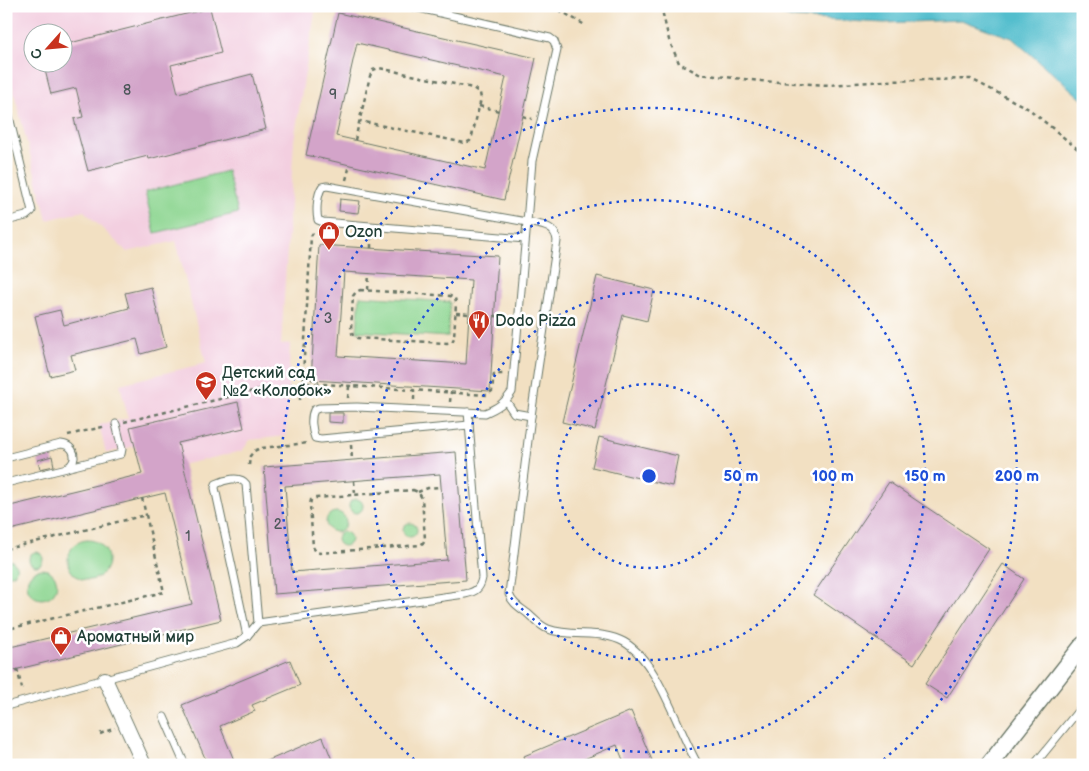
<svg xmlns="http://www.w3.org/2000/svg" width="1089" height="771" viewBox="0 0 1089 771" font-family="'Balsamiq Sans',sans-serif">
	<style>
		.built { fill: #f3cfe0; fill-rule: evenodd }
		.green { fill: #8ed692; stroke: #568a63 }
		.water { fill: #52becd; stroke: #387e80 }
		.building { fill: #d3a4c9; fill-rule: evenodd }
		.lines { fill: none; stroke-linecap: round; stroke-linejoin: round }
		.service-casing { stroke: #697666; stroke-width: 9 }
		.minor-casing { stroke: #697666; stroke-width: 16 }
		.tertiary-casing { stroke: #697666; stroke-width: 19 }
		.path { stroke: #697666; stroke-width: 2.5; stroke-dasharray: 4 4; stroke-linecap: butt }
		.service { stroke: #fff; stroke-width: 7 }
		.minor { stroke: #fff; stroke-width: 14 }
		.tertiary { stroke: #fff; stroke-width: 16 }
		.ring { fill: none; stroke: #1d4ed8; stroke-width: 2.5; stroke-dasharray: 2.5 5 }
		.labels { text-anchor: middle; dominant-baseline: central; stroke-width: 5; stroke-linejoin: round; paint-order: stroke }
		.number-label { font-size: 14px; fill: #4c5759 }
		.poi-label { font-size: 16px; fill: #1f3d34; stroke: #fff; text-anchor: start }
		.centre { fill: #1d4ed8; stroke: #fff; stroke-width: 2.5 }
		.ring-label { font-size: 15px; text-anchor: middle; font-weight: bold; fill: #1d4ed8; stroke: #fff; stroke-width: 5; stroke-linejoin: round; paint-order: stroke }
	</style>
	<rect width="100%" height="100%" fill="#fff"/>
	<filter id="ink" filterUnits="userSpaceOnUse"><feTurbulence type="fractalNoise" baseFrequency=".02" numOctaves="2"/><feDisplacementMap in="SourceGraphic" scale="10" xChannelSelector="R" yChannelSelector="G"/><feConvolveMatrix kernelMatrix="1 2 1 2 8 2 1 2 1" color-interpolation-filters="sRGB"/></filter>
	<filter id="wash" filterUnits="userSpaceOnUse"><feTurbulence type="fractalNoise" baseFrequency=".0096" numOctaves="4" result="noise"/><feDisplacementMap in="SourceGraphic" scale="20" xChannelSelector="R" yChannelSelector="G"/><feGaussianBlur stdDeviation="1.12" result="paint"/><feColorMatrix in="noise" values="0 0 0 0 0 0 0 0 0 0 0 0 0 0 0 0 0 1.4 0 .05"/><feComposite in="paint" operator="in"/></filter>
	<g filter="url(#wash)">
		<rect width="100%" height="100%" fill="#f2e0c2"/>
		<path class="built" d="M21,6H316L294,140L281,345L290,343L286,436L250,440L242,451L142,474L135,446L106,453L99,425L128,418L120,384L206,363L176,241L127,252L84,211L47,220L6,62V10ZM32,32H62V62H32Z"/>
		<g class="green">
			<polygon points="227,171 238,213 155,233 145,192"/>
			<polygon points="360,296 450,302 448,337 357,331"/>
			<circle cx="356" cy="506" r="7"/>
			<circle cx="336" cy="522" r="10"/>
			<circle cx="410" cy="530" r="7"/>
			<circle cx="344" cy="539" r="7"/>
			<circle cx="88" cy="560" r="20"/>
			<circle cx="36" cy="559" r="7"/>
			<path d="M10,560C17,563 18,569 14,574L7,576L6,561Z"/>
			<circle cx="42" cy="584" r="15"/>
		</g>
		<polygon class="water" points="761,6 1083,6 1083,100 1012,38 961,20 884,23 793,18 762,9"/>
		<g id="blocks">
			<g class="building">
				<polygon points="210,8 221,53 171,65 178,93 252,74 266,129 149,159 148,156 88,171 74,119 83,117 76,88 51,94 43,62 62,62 62,45"/>
				<path d="M338,13L536,58L504,200L306,155ZM357,43L506,77L485,170L336,136Z"/>
				<polygon points="340,199 360,201 358,213 339,211"/>
				<path d="M319,245L498,256L490,391L311,380ZM344,272L471,280L466,364L338,356Z"/>
				<polygon points="597,276 654,290 647,321 623,315 595,430 562,422"/>
				<polygon points="151,287 166,347 141,354 137,339 71,355 75,370 50,376 35,316 60,310 64,325 129,308 125,293"/>
				<polygon points="238,402 244,428 178,443 221,620 6,672 6,648 192,604 165,493 6,531 6,507 142,474 130,427"/>
				<polygon points="328,413 343,413 343,423 328,422"/>
				<polygon points="599,437 678,456 672,486 592,467"/>
				<path d="M456,452L466,580L274,594L264,467ZM440,474L447,560L292,572L285,486Z"/>
				<polygon points="52,456 54,466 40,469 38,460"/>
				<polygon points="889,482 989,549 914,664 813,595"/>
				<polygon points="1003,564 1024,579 947,698 925,684"/>
				<polygon points="290,660 300,685 252,705 255,711 220,726 236,765 208,765 182,705"/>
				<polygon points="631,711 654,765 625,765 617,745 582,760 584,765 527,765 524,756"/>
				<polygon points="323,737 334,765 258,765"/>
			</g>
		</g>
	</g>
	<g filter="url(#ink)">
		<use href="#blocks" fill-opacity="0" stroke="#697666" stroke-width="1"/>
		<g class="lines">
			<g class="service-casing">
				<g id="service">
					<path d="M410,6L550,38L554,41L557,50L532,161L527,222C540,225 556,225 557,241L531,416L509,594C512,603 519,607 527,613C533,618 540,626 548,629C572,638 601,629 624,642C659,662 677,729 698,765"/>
					<polyline points="6,104 32,211 26,216 6,221"/>
					<polyline points="506,401 514,413 531,416"/>
					<path d="M469,425L321,439L315,438C312,430 310,418 314,410L319,408L357,407L485,413C497,408 505,403 512,392C517,335 522,279 527,222L327,186L322,187C317,195 316,211 318,220L323,222L525,239"/>
					<path d="M6,458L61,444C75,445 79,461 67,468L6,483"/>
					<polyline points="70,467 121,454 122,449 116,424"/>
					<path d="M247,636L215,488L216,484C224,480 240,475 246,484L258,623"/>
					<path d="M6,706L237,643L247,636L258,623L465,594C475,592 480,589 482,578L468,412"/>
					<polyline points="164,717 185,765"/>
					<polyline points="1034,765 1083,705"/>
				</g>
			</g>
			<g class="minor-casing">
				<polyline id="minor" points="105,679 144,765"/>
			</g>
			<g class="tertiary-casing">
				<polyline id="tertiary" points="989,765 1083,645"/>
			</g>
			<g class="path">
				<polyline points="552,6 585,25"/>
				<polyline points="661,6 669,40 679,63 699,74 761,81 830,85 884,81 971,79 1029,109 1079,150 1083,157"/>
				<polyline points="479,106 499,111"/>
				<polyline points="523,116 532,119"/>
				<polyline points="355,140 370,76 373,70 379,68 473,88 480,93 481,99 472,136 470,141 465,143 360,121"/>
				<polyline points="346,180 350,165"/>
				<polyline points="313,233 311,236 303,375 305,381 308,383 487,395 492,391 494,374 504,374"/>
				<polyline points="371,248 371,235"/>
				<polygon points="360,290 450,296 455,298 456,303 454,338 452,342 447,343 357,338 353,336 351,330 353,296 356,292"/>
				<polyline points="368,290 369,273"/>
				<polyline points="456,313 469,314"/>
				<polyline points="495,316 509,317"/>
				<polyline points="348,398 349,386"/>
				<polyline points="300,400 301,382 305,381"/>
				<polyline points="414,400 414,390"/>
				<polyline points="450,402 451,392"/>
				<polyline points="124,422 270,387"/>
				<polyline points="68,435 107,426"/>
				<polyline points="351,445 352,460"/>
				<polyline points="249,465 250,456 254,451 261,448 308,443"/>
				<polyline points="354,481 355,494"/>
				<polygon points="413,490 418,492 422,498 425,539 423,543 420,545 320,553 316,552 313,547 310,505 311,500 316,498"/>
				<polyline points="418,492 428,488 441,487"/>
				<polyline points="142,498 146,515"/>
				<polyline points="6,549 146,515 164,592 8,629 6,623"/>
				<polyline points="8,629 12,647"/>
				<polyline points="17,669 23,692"/>
				<polyline points="100,734 115,728"/>
			</g>
			<use href="#service" class="service"/>
			<use href="#minor" class="minor"/>
			<use href="#tertiary" class="tertiary"/>
		</g>
	</g>
	<g class="ring">
		<circle cx="649" cy="476" r="92"/>
		<circle cx="649" cy="476" r="184"/>
		<circle cx="649" cy="476" r="276"/>
		<path d="M420 764A368 368 0 1 1 878 764"/>
	</g>
	<defs>
		<g id="shop-pin" transform="scale(1.125)"><path d="M0 17L-7.5 6A9.5 9.5 0 1 1 7.5 6Z" fill="#c8321e" stroke="#fff"/><path d="M-5-2.5h2.3a2.7 3.5 0 0 1 5.4 0H5L5.5 6h-11ZM-1.5-2.5h3a1.5 2.3 0 0 0-3 0Z" fill="#fff"/></g>
		<g id="restaurant-pin" transform="scale(1.125)"><path d="M0 17L-7.5 6A9.5 9.5 0 1 1 7.5 6Z" fill="#c8321e" stroke="#fff"/><path d="M-5-6h1v4h1v-4h1v4h1v-4h1v5L-1.5 .5V6h-2V.5L-5-1ZM5-6V6H3V1.5H1.5Q1.5-4 5-6Z" fill="#fff"/></g>
		<g id="school-pin" transform="scale(1.125)"><path d="M0 17L-7.5 6A9.5 9.5 0 1 1 7.5 6Z" fill="#c8321e" stroke="#fff"/><path d="M0-5L7-2L0 1L-7-2ZM-4 1L0 2.5L4 1V4Q0 6-4 4Z" fill="#fff"/></g>
	</defs>
	<g fill-rule="evenodd">
		<use href="#shop-pin" x="329" y="232"/>
		<use href="#restaurant-pin" x="479" y="321"/>
		<use href="#school-pin" x="206" y="382"/>
		<use href="#shop-pin" x="61" y="637"/>
	</g>
	<g class="labels">
		<g class="number-label">
			<text x="127" y="90">8</text>
			<text x="333" y="94">9</text>
			<text x="328" y="318">3</text>
			<text x="278" y="524">2</text>
			<text x="188" y="536">1</text>
		</g>
		<g class="poi-label">
			<text x="345" y="232">Ozon</text>
			<text x="495" y="321">Dodo Pizza</text>
			<text x="222" y="373">Детский сад<tspan x="222" dy="18">№2 «Колобок»</tspan></text>
			<text x="77" y="637">Ароматный мир</text>
		</g>
	</g>
	<circle cx="649" cy="476" r="8" class="centre"/>
	<g class="ring-label">
		<text x="741" y="481">50 m</text>
		<text x="833" y="481">100 m</text>
		<text x="925" y="481">150 m</text>
		<text x="1017" y="481">200 m</text>
	</g>
	<rect width="1089" height="771" fill="none" stroke="#fff" stroke-width="25"/>
	<g transform="translate(48 48) rotate(243)"><circle r="24" fill="#ffffff" stroke="#a5b1ae"/>
	<path d="M0-4L9 19L0 12L-9 19Z" fill="#c8321e"/>
	<text y="-8" font-size="14" font-weight="bold" text-anchor="middle" fill="#1f3d34">С</text>
	</g>
</svg>
